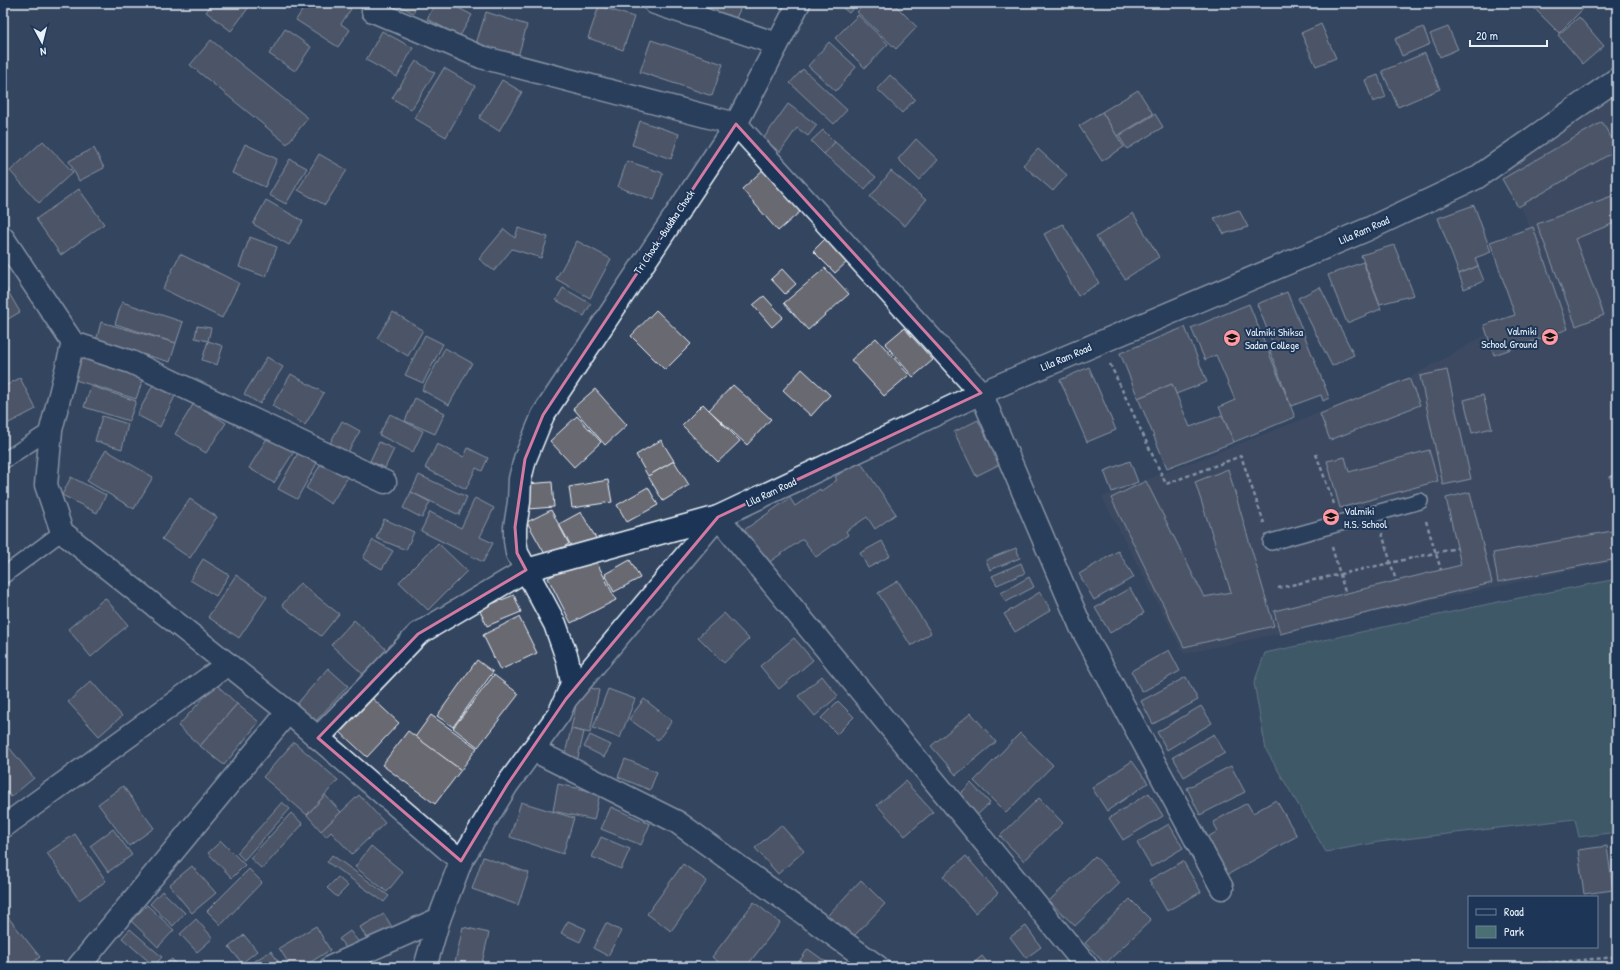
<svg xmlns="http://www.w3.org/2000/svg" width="1620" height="970" viewBox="0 0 1620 970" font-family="'Patrick Hand',sans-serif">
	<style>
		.built { fill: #445065 }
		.green { fill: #4a7073; stroke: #99b0b6 }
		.building { fill: #696972; stroke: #e8f1f8 }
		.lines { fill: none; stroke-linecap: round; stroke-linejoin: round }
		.lane-casing { stroke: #e8f1f8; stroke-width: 18 }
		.street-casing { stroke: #e8f1f8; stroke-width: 25 }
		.secondary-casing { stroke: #e8f1f8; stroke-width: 25 }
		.path { stroke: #e8f1f8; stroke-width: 2.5; stroke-dasharray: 4 3; stroke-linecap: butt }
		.lane { stroke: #1d3557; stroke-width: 15 }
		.street { stroke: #1d3557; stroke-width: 22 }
		.secondary { stroke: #1d3557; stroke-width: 22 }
		.marked { fill: none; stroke: #d37aa2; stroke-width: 3; stroke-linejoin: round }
		.labels { text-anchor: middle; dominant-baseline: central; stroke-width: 4; stroke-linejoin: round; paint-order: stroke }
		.street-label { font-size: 11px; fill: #e8f1f8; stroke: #1d3557 }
		.poi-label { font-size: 11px; fill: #e8f1f8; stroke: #1d3557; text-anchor: start }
	</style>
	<rect width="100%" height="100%" fill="#34455f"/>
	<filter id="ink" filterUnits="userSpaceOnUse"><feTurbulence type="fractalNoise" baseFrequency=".025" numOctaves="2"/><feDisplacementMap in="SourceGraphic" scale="8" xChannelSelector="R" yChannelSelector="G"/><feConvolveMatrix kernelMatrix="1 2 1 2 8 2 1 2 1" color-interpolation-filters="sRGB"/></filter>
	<g filter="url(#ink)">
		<polygon class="built" points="1617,95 1617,561 1184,654 1102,497 1409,378 1557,295 1506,170"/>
		<polygon class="green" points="1612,580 1617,612 1617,832 1579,837 1575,819 1379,842 1326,852 1266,750 1254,683 1265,653 1493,603"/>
		<g class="building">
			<polygon points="213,3 252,3 231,31 206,12"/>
			<polygon points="307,3 341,3 351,9 341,24 350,30 338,47 296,20"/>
			<polygon points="395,3 418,3 413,13"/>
			<polygon points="436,3 449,3 472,15 460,36 427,19"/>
			<polygon points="487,3 507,3 505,8"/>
			<polygon points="688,3 743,3 734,22"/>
			<polygon points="837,3 858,3 849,13"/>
			<polygon points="865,3 893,3 917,27 896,49 857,12"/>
			<polygon points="1529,3 1577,3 1583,9 1559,33"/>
			<polygon points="1610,3 1617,3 1617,5 1614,7"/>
			<polygon points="599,6 634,17 623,50 588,38"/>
			<polygon points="486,12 527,25 517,60 475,47"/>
			<polygon points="858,15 888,44 865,68 835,38"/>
			<polygon points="1579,17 1604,46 1583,64 1558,35"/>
			<polygon points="1321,24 1336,58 1316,66 1301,33"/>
			<polygon points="1423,27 1430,44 1402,56 1395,39"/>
			<polygon points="1448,27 1458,49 1440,57 1430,34"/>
			<polygon points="285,29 311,47 295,71 269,54"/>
			<polygon points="382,31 413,48 397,77 366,60"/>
			<polygon points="211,40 308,118 287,144 190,65"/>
			<polygon points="651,40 723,64 712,96 640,72"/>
			<polygon points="829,42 856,67 836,91 808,66"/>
			<polygon points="1425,53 1440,89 1398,107 1382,71"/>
			<polygon points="416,61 435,73 411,110 392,98"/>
			<polygon points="444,68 475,86 446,137 414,118"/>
			<polygon points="803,69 847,110 834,124 790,83"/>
			<polygon points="890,75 915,99 902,113 877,89"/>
			<polygon points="1378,75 1386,97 1373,102 1365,80"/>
			<polygon points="502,80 522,92 499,131 479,118"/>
			<polygon points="1138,90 1153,114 1117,136 1102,112"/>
			<polygon points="788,104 817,125 808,136 797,128 780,152 763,139"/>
			<polygon points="1102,112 1124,147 1102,161 1079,126"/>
			<polygon points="1155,114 1163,127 1127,149 1119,136"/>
			<polygon points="640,121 679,134 671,159 632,145"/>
			<polygon points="1602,122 1617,148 1617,150 1518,207 1502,179"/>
			<polygon points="823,130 835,142 824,154 811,141"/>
			<polygon points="916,139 938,160 919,180 898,159"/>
			<polygon points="43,141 73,172 39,203 10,171"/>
			<polygon points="835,142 876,177 865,189 824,154"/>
			<polygon points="245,144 277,159 265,187 232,173"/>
			<polygon points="94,148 104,168 79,181 69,161"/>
			<polygon points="1038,149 1067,175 1053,191 1023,165"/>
			<polygon points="319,154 347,170 325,205 298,190"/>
			<polygon points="290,159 307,168 286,204 269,195"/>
			<polygon points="627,161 663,173 654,200 618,187"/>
			<polygon points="765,168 802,210 778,231 742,189"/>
			<polygon points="891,171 926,200 905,226 870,197"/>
			<polygon points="79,189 104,224 61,255 36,219"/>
			<polygon points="1617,194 1617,222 1575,239 1604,315 1576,326 1537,224"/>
			<polygon points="266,200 303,221 289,245 253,224"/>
			<polygon points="1474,205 1491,252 1475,258 1478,266 1459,274 1438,218"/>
			<polygon points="1239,210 1248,227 1224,234 1214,218"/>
			<polygon points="1133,213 1159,257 1125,279 1096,237"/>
			<polygon points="1063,224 1099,283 1078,296 1044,234"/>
			<polygon points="1533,227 1568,329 1494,355 1484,325 1515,315 1490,242"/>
			<polygon points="518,228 548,237 541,258 512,249 494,271 479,259 504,229 515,238"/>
			<polygon points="250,237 277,247 266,277 239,267"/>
			<polygon points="825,239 848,261 835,273 813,251"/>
			<polygon points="577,241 611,259 590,298 556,279"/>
			<polygon points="1394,245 1414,295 1380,304 1361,255"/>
			<polygon points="180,254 239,283 222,318 163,289"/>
			<polygon points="1363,262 1381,309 1347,323 1328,275"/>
			<polygon points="1478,266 1484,281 1464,289 1459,274"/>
			<polygon points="825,268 849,294 808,330 784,303"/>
			<polygon points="782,269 796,284 785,294 771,279"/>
			<polygon points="3,283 20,312 3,322"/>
			<polygon points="1320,287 1354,355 1332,366 1298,298"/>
			<polygon points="563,288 591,304 584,316 556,300"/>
			<polygon points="1287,292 1327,392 1329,398 1323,401 1321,395 1291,406 1270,351 1275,349 1257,304"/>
			<polygon points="764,296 783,317 772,327 753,305"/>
			<polygon points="122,302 183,322 176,343 115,324"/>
			<polygon points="1249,304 1295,417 1234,442 1219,407 1235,400 1216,355 1205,360 1191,328"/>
			<polygon points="656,310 691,344 665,370 631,336"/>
			<polygon points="393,312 423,330 408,356 377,338"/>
			<polygon points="101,322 176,343 170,362 96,341"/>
			<polygon points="197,326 211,328 208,341 195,338"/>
			<polygon points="1185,327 1207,382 1176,394 1172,384 1138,398 1120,353"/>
			<polygon points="904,328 933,360 913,377 885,344"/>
			<polygon points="425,335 443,344 423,383 405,375"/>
			<polygon points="876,338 909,375 884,396 851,360"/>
			<polygon points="208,341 223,346 217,365 202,360"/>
			<polygon points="445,348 472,363 449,405 422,390"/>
			<polygon points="80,355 144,376 136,399 72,379"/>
			<polygon points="267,357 283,367 260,404 244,394"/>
			<polygon points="1089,367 1116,430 1087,442 1060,380"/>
			<polygon points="802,369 830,395 811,416 783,390"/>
			<polygon points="1447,370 1471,479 1443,485 1420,376"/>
			<polygon points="291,374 324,393 305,425 272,406"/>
			<polygon points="20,378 36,409 3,426 3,387"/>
			<polygon points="1409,378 1420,405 1330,440 1320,414"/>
			<polygon points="154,383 176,394 160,427 137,415"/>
			<polygon points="1172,384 1190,427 1222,415 1234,442 1167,468 1138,398"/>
			<polygon points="733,385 771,419 747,445 709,410"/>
			<polygon points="91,386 136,401 129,421 84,407"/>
			<polygon points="595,389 627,425 605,445 573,408"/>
			<polygon points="1483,395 1492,428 1472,433 1464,400"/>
			<polygon points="415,398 445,413 435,434 405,421"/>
			<polygon points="194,403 226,423 206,453 175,434"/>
			<polygon points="703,404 740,441 718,462 682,425"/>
			<polygon points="390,414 423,431 413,452 379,435"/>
			<polygon points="102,416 128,424 122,449 95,441"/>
			<polygon points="577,416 601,442 574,467 550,441"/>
			<polygon points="978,420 1000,464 976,476 954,432"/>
			<polygon points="342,421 360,431 348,452 330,443"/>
			<polygon points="269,435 295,450 274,483 249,468"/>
			<polygon points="661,440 674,461 648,476 636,455"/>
			<polygon points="379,442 394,449 385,468 370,461"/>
			<polygon points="437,444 464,457 468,448 488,458 482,471 476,468 466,489 425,468"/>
			<polygon points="106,450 153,477 134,509 87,481"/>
			<polygon points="1429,450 1438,481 1340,508 1327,461 1345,457 1349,472"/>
			<polygon points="298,453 317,463 297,499 278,489"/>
			<polygon points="859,460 896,514 875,529 867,517 846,531 848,535 816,557 803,539 765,565 741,532 790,498 795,506 820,489 821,491 837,480 835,477"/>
			<polygon points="323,461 348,477 331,504 306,488"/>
			<polygon points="674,461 689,485 663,501 648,476"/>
			<polygon points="1130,461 1138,482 1112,492 1104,471"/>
			<polygon points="1228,469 1274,626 1184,647 1111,498 1146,481 1204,597 1231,592 1195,482"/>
			<polygon points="419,475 467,497 459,515 411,492"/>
			<polygon points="1617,475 1617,514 1610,476"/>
			<polygon points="71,477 106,495 97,513 62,495"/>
			<polygon points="608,480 612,502 572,508 569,487"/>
			<polygon points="552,482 554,507 528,509 527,484"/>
			<polygon points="648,487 658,505 627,522 617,505"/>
			<polygon points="411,492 430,502 422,518 403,508"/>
			<polygon points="1470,492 1492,583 1280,634 1274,611 1461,565 1446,498"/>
			<polygon points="475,498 494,508 480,537 493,543 483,562 421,531 430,512 461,528"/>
			<polygon points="190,499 217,517 190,558 162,539"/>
			<polygon points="551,510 569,544 546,556 527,522"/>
			<polygon points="581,512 597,540 575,553 559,524"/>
			<polygon points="384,519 414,532 406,550 376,538"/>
			<polygon points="1617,530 1617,559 1498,582 1493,553"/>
			<polygon points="373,540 393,551 382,569 363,558"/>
			<polygon points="882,541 890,556 868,568 860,553"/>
			<polygon points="438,543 467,571 428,610 399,582"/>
			<polygon points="1016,548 1020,558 990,570 986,560"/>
			<polygon points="1118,551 1134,577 1094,600 1079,574"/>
			<polygon points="593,555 616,600 571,623 548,578"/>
			<polygon points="203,559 229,575 216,596 190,580"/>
			<polygon points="630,560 640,578 614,592 605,574"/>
			<polygon points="1021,563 1025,573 997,585 992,576"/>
			<polygon points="236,575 267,597 239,638 208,617"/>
			<polygon points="1029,577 1034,587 1006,602 1001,593"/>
			<polygon points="898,581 931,633 911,646 878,593"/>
			<polygon points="300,583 339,614 321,636 282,605"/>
			<polygon points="1130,588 1144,613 1110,633 1095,608"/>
			<polygon points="1040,592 1051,610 1015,632 1004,614"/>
			<polygon points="514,595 521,612 487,626 479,609"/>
			<polygon points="105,598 128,625 91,657 68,629"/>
			<polygon points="724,613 749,639 724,663 698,637"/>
			<polygon points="519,617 537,653 500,670 483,635"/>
			<polygon points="354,620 388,651 365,676 331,645"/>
			<polygon points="794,638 813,660 779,689 760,666"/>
			<polygon points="1169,650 1180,671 1142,692 1131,671"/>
			<polygon points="477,660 493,672 453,727 437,716"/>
			<polygon points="328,668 348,686 315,722 296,705"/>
			<polygon points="494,675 519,694 478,747 453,728"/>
			<polygon points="822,676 838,696 815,716 798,696"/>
			<polygon points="1186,677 1198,700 1153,724 1141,701"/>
			<polygon points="91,681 122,716 99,736 68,702"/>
			<polygon points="216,684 237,704 200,746 178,726"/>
			<polygon points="580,685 599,690 590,733 571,729"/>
			<polygon points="608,689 635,699 620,738 593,728"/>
			<polygon points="371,697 399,723 367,757 339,731"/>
			<polygon points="644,699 672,721 658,740 629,719"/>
			<polygon points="838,701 854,717 837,734 821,718"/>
			<polygon points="237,704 259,722 224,765 200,746"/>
			<polygon points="1201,706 1212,723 1167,750 1157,732"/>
			<polygon points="971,713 996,742 956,775 931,746"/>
			<polygon points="431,715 477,748 461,770 415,737"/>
			<polygon points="571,729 584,732 576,766 563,762"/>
			<polygon points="408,731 461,770 435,804 382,765"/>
			<polygon points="1020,733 1053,765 1006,813 974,781"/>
			<polygon points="1214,734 1225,753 1184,777 1173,757"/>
			<polygon points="590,735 611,745 604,757 584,747"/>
			<polygon points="3,740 34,778 11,797 3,787"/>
			<polygon points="294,742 338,780 307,815 263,777"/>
			<polygon points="625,759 657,772 650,790 618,777"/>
			<polygon points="1132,761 1148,783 1107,811 1092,788"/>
			<polygon points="1231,766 1245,792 1200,815 1187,788"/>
			<polygon points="905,781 933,812 905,836 877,805"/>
			<polygon points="971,783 990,803 976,816 957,797"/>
			<polygon points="558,784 600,793 594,820 553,811"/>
			<polygon points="123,786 154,828 129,846 98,804"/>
			<polygon points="1149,793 1163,816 1123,840 1109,818"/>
			<polygon points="325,795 341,812 321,831 307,815"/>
			<polygon points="359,795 385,823 352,854 331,832 326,837 321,831"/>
			<polygon points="1039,798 1063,823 1024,861 1000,836"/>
			<polygon points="1276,800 1297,836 1227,875 1206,838 1218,831 1213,822 1247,803 1253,813"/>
			<polygon points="282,802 290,809 244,860 237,853"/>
			<polygon points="521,802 574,818 563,854 510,837"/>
			<polygon points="611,807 650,824 641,845 601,829"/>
			<polygon points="291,813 303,824 262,869 250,858"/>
			<polygon points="1169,824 1183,848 1151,867 1137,843"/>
			<polygon points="781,825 804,851 778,874 755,848"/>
			<polygon points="113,829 132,855 108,872 90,846"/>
			<polygon points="75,834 106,881 79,900 47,853"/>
			<polygon points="601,837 630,849 621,869 592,857"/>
			<polygon points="1612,837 1617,837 1617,884 1613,884"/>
			<polygon points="221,841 245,865 232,878 208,853"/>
			<polygon points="371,846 403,872 387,892 355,867"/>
			<polygon points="1607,846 1613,890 1584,894 1578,850"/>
			<polygon points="332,855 389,896 384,902 327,862"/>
			<polygon points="966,856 998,893 975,913 943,876"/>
			<polygon points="1095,856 1120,883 1075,926 1049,901"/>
			<polygon points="483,857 529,873 518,905 472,889"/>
			<polygon points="1183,861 1201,892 1167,911 1149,880"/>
			<polygon points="683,864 707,881 671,931 647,914"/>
			<polygon points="192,866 216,893 192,913 169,885"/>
			<polygon points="249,869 262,882 221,925 207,911"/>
			<polygon points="338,877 348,886 337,897 327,888"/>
			<polygon points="861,880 885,904 851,939 827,916"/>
			<polygon points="162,891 185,913 173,926 150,904"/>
			<polygon points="1130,899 1151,920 1105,964 1085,943"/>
			<polygon points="754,902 780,923 746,967 725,967 712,957"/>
			<polygon points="147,905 174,930 158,947 131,921"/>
			<polygon points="3,911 40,957 27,967 3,967"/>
			<polygon points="384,914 395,932 371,946 360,927"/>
			<polygon points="196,919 213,938 197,952 180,934"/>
			<polygon points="568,921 586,929 580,942 561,933"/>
			<polygon points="606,923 621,931 608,956 593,948"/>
			<polygon points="316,926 330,950 303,967 291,967 279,948"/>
			<polygon points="1026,926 1041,947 1026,958 1010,937"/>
			<polygon points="463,927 489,933 481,967 454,967"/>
			<polygon points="130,929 162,957 154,966 122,938"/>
			<polygon points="350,931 361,945 350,953 339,939"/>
			<polygon points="244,935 257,951 242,963 229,947"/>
			<polygon points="808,949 833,967 795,967"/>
			<polygon points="271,951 282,967 256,967 253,962"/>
			<polygon points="982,956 991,967 969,967"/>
			<polygon points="172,959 178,967 162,967"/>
			<polygon points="1038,960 1044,967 1029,967"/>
			<polygon points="116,961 122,967 109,967"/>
		</g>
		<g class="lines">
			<g class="lane-casing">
				<g id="lane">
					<polyline points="3,461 51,430"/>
					<polyline points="1271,542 1420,501"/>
					<polyline points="3,576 62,532"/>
				</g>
			</g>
			<g class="street-casing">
				<g id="street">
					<polyline points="655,3 777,44"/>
					<polyline points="373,11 481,57 736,124 981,393 1081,627 1222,888"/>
					<polyline points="3,238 73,343 51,430 46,485 62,532 288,712 461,861"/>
					<polyline points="73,343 131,362 385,482"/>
					<polyline points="566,699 718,517 981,393 1366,230 1476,178 1617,79"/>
					<polyline points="318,738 418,634 526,570 718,517 1087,967"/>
					<polyline points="533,750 677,822 878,967"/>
					<polyline points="3,827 228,664"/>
					<polyline points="78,967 288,712"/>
					<polyline points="331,967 439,919"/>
				</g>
			</g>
			<g class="secondary-casing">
				<polyline id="secondary" points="425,967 439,919 461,861 507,785 559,714 570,689 572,682 567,658 555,624 517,553 515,540 515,527 519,502 520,479 525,459 543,415 736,124 799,3"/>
			</g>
			<g class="path">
				<polyline points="1110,364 1166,484 1241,456 1264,523"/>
				<polyline points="1316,454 1334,504"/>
				<polyline points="1426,521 1441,570"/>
				<polyline points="1382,533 1396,581"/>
				<polyline points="1332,547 1345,592"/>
				<polyline points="1278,588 1457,548"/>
				<polyline points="1499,967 1617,957"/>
			</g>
			<use href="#lane" class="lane"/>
			<use href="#street" class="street"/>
			<use href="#secondary" class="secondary"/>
		</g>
	</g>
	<path d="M0 0H1620V970H0ZM736,124L981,393L718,517L566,699L507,785L461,861L318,738L418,634L526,570L517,553L515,527L525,459L543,415Z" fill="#34455f" fill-opacity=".55" fill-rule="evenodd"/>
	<path class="marked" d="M736,124L981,393L718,517L566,699L507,785L461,861L318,738L418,634L526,570L517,553L515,527L525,459L543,415Z"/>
	<defs>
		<g id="school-disc" transform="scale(0.9)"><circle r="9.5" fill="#ff9aa2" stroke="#1d3557"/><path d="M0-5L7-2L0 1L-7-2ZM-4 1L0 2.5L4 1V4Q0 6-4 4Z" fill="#111"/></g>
		<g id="university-disc" transform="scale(0.9)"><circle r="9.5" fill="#ff9aa2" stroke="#1d3557"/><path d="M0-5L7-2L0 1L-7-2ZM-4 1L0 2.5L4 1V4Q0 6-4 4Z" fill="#111"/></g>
	</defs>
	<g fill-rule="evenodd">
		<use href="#school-disc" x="1550" y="337"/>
		<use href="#university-disc" x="1232" y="338"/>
		<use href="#school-disc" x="1331" y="517"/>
	</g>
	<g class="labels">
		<g class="street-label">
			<text transform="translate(1364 230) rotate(-24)">Lila Ram Road</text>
			<text transform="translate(664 232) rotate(-56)">Tri Chock -Buddha Chock</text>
			<text transform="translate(1066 357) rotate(-23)">Lila Ram Road</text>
			<text transform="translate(771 492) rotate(-25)">Lila Ram Road</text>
		</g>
		<g class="poi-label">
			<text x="1537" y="331" text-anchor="end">Valmiki<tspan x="1537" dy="13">School Ground</tspan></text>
			<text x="1245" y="332">Valmiki Shiksa<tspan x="1245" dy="13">Sadan College</tspan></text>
			<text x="1344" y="511">Valmiki<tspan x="1344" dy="13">H.S. School</tspan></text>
		</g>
	</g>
	<rect width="1620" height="970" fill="none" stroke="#1d3557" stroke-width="16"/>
	<rect x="8" y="8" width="1604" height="954" fill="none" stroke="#e8f1f8" stroke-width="1.5" filter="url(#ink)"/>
	<rect x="1468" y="896" width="130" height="52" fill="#1d3557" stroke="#6e8097"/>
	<rect x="1476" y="909" width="20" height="6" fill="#1d3557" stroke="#6e8097"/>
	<text x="1504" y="916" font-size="12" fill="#e8f1f8">Road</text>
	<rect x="1476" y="926" width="20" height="12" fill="#4a7073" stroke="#6e8097"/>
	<text x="1504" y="936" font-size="12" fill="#e8f1f8">Park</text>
	<g transform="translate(42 42) rotate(173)" stroke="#1d3557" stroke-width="3" paint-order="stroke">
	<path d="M0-3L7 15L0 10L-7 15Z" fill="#e8f1f8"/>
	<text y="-6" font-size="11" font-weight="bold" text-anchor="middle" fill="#e8f1f8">N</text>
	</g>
	<path d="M1470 40v6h77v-6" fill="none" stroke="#e8f1f8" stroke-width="2"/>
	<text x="1476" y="40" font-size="12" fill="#e8f1f8" stroke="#1d3557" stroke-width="3" paint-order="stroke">20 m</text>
</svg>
